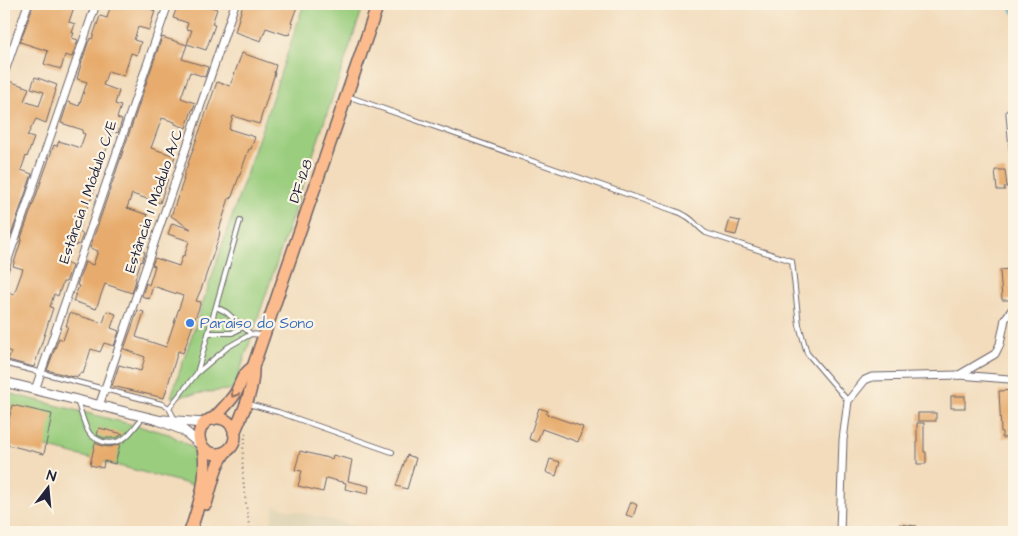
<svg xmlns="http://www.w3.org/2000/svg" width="1018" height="536" viewBox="0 0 1018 536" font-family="'Architects Daughter',sans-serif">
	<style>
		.built { fill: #e1d6b7 }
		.green { fill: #9acd7e; stroke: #5e785c }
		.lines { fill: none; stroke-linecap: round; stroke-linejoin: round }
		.stream { stroke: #4db3cc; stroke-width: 2.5 }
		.building { fill: #e7ac6d }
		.service-casing { stroke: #6b6368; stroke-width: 6 }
		.minor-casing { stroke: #6b6368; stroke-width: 9 }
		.tertiary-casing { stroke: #6b6368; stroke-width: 11 }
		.primary-casing { stroke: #6b6368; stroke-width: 14 }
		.path { stroke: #6b6368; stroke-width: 2; stroke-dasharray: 1 4; stroke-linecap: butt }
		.service { stroke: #fff; stroke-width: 4 }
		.minor { stroke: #fff; stroke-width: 7 }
		.tertiary { stroke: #fff; stroke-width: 9 }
		.primary { stroke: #fbbb8d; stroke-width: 11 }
		.oneway { stroke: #8e6e64 }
		.shop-dot { fill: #3f7fe0; stroke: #fcf5e5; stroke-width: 2 }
		.labels { text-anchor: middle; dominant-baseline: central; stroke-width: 4.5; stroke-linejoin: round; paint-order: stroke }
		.street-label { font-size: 15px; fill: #22223b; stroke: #fcf5e5 }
		.shop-label { font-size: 15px; fill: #366cbe; stroke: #fcf5e5; text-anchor: start }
	</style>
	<rect width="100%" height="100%" fill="#fcf5e5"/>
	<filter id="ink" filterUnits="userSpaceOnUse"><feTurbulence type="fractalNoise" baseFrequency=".02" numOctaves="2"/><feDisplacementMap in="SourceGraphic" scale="10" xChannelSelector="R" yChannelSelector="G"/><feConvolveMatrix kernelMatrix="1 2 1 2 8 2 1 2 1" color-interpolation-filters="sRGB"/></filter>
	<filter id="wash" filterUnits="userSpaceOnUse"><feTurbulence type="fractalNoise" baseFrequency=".0096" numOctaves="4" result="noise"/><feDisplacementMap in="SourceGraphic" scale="20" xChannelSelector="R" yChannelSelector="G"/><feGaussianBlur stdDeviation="1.12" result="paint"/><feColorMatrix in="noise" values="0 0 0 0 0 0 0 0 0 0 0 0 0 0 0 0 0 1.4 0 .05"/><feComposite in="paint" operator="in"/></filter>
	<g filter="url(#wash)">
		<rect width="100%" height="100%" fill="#f2dcbc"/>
		<polygon class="built" points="274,506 380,532 270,532"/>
		<g class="green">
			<polygon points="304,4 364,4 234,389 171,397"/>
			<polygon points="4,392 169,434 193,448 199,464 196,486 4,436"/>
		</g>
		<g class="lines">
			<polyline class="stream" points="1009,4 1014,13"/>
		</g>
		<g id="blocks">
			<g class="building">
				<polygon points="35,4 75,4 69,22 75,24 72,33 74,33 72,38 78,40 72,57 65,55 61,69 44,64 48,51 20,42 33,6 34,6"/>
				<polygon points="111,4 152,4 150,9 155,11 149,30 138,27 134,40 141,42 137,55 131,53 124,76 108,71 103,85 119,91 115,104 121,106 117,118 122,120 118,133 112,131 91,200 90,199 86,211 85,211 78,232 83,234 79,245 76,244 76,246 72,244 66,263 72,266 66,282 63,282 58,296 54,294 50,307 53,308 34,367 8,360 11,352 4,349 4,291 14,294 23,269 13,266 22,238 21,238 54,145 57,146 59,141 80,148 85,134 82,133 83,130 61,123 68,102 79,106 87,82 77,79 82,61 88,43 91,38 92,39 100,16 107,18"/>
				<polygon points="178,4 194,4 200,6 201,4 203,4 217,9 212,24 215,25 206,50 187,44 192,30 186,29 188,23 173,18"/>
				<polygon points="243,4 298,4 291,23 293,24 289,35 287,34 287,35 266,28 261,41 235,32"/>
				<polygon points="162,37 187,45 182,59 208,67 205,77 190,72 185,86 181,98 195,103 193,110 192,110 186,128 175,124 175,122 162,118 151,148 175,156 172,165 165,163 161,175 168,178 160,203 132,194 127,208 148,215 143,228 149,229 142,250 145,252 144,255 142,262 141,261 135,279 136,280 132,293 105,284 96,309 73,301 79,286 77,285 85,262 93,265 98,251 90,248"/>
				<polygon points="242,53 276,65 274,73 275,73 259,124 233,116 229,129 255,137 251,149 249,149 231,199 229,198 219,230 220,230 219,237 202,287 196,301 201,302 183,353 178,351 164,398 112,386 119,365 141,371 145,357 124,349 138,310 144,312 136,337 166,347 183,296 153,286 149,299 142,296 146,283 149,285 155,266 152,265 155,258 179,266 183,255 184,256 185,254 189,241 168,234 172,223 191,229 171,216 184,179 183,179 185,172 217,82 230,86"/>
				<polygon points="35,77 57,85 55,90 56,90 46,123 36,119 27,136 34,138 27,157 26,156 21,170 32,174 11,235 9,235 5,248 4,247 4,85 6,80 29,88 24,101 39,106 44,92 31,88"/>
				<polygon points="995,170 1005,170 1007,187 1004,187 1005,190 997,190"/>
				<polygon points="730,219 740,221 736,235 726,233"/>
				<polygon points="1010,269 1011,289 1014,289 1014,300 1002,300 1000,270"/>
				<polygon points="107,311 116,314 111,328 119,331 114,346 104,343 100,352 91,349 83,374 80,373 78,377 74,376 73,377 47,370 59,338 63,340 68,326 66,326 70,313 103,323"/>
				<polygon points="1014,390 1014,431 1010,432 1011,437 1002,438 1002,432 1001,432 999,391"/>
				<rect x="951" y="396" width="14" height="12"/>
				<polygon points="12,405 52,414 44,454 4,444"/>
				<polygon points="539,408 548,411 546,414 583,427 578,442 542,429 537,442 529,439"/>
				<rect x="918" y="413" width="18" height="8"/>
				<polygon points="917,423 924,423 924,452 926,452 926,464 917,464"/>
				<polygon points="99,428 123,434 116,438 104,438 97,435"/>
				<polygon points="95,443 102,446 110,447 120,444 115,464 104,461 103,468 90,465"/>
				<polygon points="300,451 332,459 333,455 352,460 348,481 369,486 368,494 345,489 346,483 326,478 323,492 298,486 302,471 295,470"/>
				<polygon points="407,455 416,458 407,489 396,486"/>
				<polygon points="550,459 560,462 556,476 546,472"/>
				<polygon points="631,502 637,505 633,517 626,515"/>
				<polygon points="899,524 917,526 916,532 898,532"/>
			</g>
		</g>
	</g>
	<g filter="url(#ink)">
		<use href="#blocks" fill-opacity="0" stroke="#6b6368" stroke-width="1"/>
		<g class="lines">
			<g class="service-casing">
				<g id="service">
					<path d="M347,96L675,211C679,212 683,214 686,216C694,220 698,228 706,233L792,261L799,325L807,353L848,401"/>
					<polyline points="216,307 226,312 251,334"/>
					<polyline points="209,333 232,333 243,327"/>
					<polyline points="4,363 162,404 169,408 175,420"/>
					<polyline points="197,373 240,221"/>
					<path d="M77,401C81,410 84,427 90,434C93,438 98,440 103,442C124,447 132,430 143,417"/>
					<polyline points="248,404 278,412 392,452"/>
					<polyline points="169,408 197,373 228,347 251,334 262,335"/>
				</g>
			</g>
			<g class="minor-casing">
				<g id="minor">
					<polyline points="4,74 28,4"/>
					<polyline points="1010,113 1014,159"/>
					<polyline points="4,271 96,4"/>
					<polyline points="959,375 995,354 1000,344 1005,319 1014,307"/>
					<polyline points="35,390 168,4"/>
					<polyline points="99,406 235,4"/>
					<polyline points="840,532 843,440 848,401 865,380 872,377 959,375 1009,379"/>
				</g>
			</g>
			<g class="tertiary-casing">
				<g id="tertiary">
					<polyline points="4,382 158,420 183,430 201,445"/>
					<polyline points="164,420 205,423"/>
				</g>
			</g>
			<g class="primary-casing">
				<g id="primary">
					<circle cx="217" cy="436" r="18"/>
					<path d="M213,419C221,411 229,403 235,394C242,383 240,376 253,367"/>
					<path d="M234,433C243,412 254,390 253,367L378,4"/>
					<polyline points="206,504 217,466 225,452"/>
					<path d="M190,532C199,505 209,477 203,448"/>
				</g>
			</g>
			<path class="path" d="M246,433C238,462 246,503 250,532"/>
			<use href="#service" class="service"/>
			<use href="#minor" class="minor"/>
			<use href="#tertiary" class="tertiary"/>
			<use href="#primary" class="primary"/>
		</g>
		<defs><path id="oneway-chevron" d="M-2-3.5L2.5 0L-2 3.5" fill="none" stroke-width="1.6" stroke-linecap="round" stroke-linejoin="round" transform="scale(1.25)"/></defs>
		<use class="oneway" href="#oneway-chevron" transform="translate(234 394) rotate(122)"/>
	</g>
	<circle class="shop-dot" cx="190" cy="323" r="5"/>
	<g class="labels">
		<g class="street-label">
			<text transform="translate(301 181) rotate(-71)">DF-128</text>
			<text transform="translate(88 192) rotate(-71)">Estância 1 Módulo C/E</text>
			<text transform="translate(154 201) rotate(-71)">Estância 1 Módulo A/C</text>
		</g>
		<g class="shop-label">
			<text x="200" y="323">Paraíso do Sono</text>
		</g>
	</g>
	<rect width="1018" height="536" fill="none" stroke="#fcf5e5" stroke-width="20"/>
	<g transform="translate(48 488) rotate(16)" stroke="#fcf5e5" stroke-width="4" paint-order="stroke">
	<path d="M0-4L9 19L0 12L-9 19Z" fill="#22223b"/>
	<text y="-8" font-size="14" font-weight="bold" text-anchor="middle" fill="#22223b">N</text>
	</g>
</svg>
